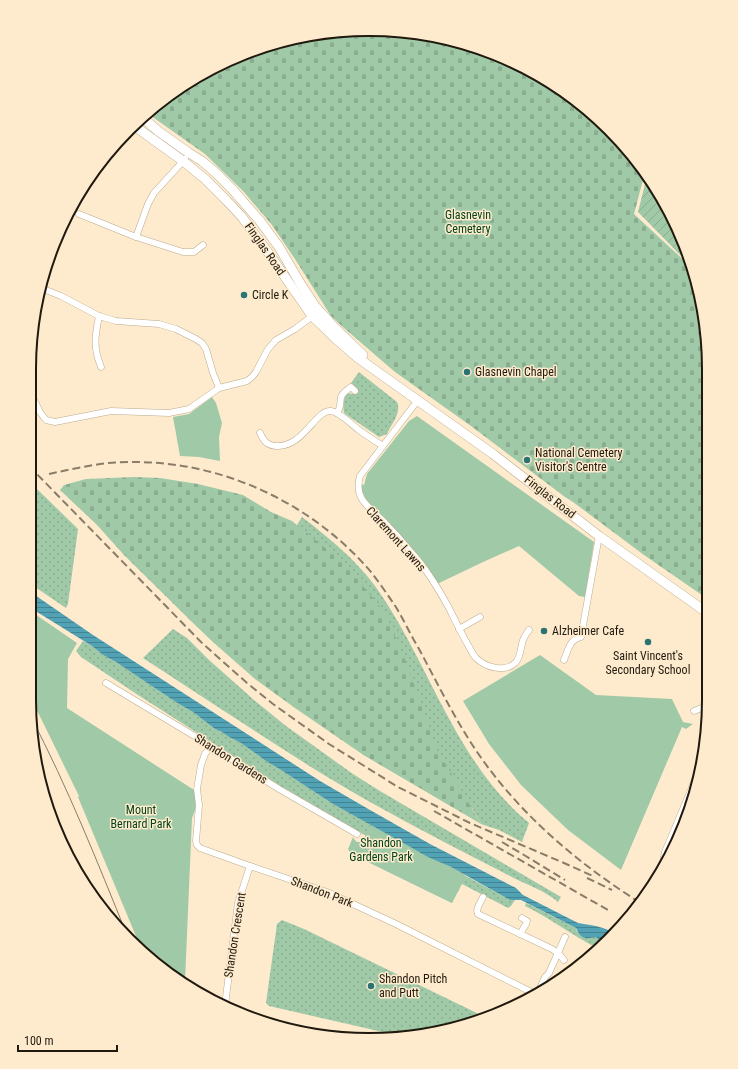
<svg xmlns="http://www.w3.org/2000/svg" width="738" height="1069" viewBox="0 0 738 1069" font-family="'Roboto Condensed',sans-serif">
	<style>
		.grass { fill: url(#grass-dots) }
		.cemetery { fill: url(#cemetery-stones) }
		.park { fill: #a0c9a8 }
		.garden { fill: url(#garden-furrows) }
		.water { fill: url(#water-rules) }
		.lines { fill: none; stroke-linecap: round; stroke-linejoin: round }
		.minor-casing { stroke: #bcab8e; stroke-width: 7 }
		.secondary-casing { stroke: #bcab8e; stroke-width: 10 }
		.minor { stroke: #fff; stroke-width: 6 }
		.secondary { stroke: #fff; stroke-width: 9 }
		.tram { stroke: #897c68; stroke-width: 1 }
		.rail { stroke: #897c68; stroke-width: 2; stroke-dasharray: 8 4; stroke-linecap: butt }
		.poi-dot { fill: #297373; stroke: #feebcd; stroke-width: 1.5 }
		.labels { text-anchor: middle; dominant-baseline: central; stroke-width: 3; stroke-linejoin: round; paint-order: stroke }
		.park-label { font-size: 12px; fill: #01431b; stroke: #feebcd }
		.street-label { font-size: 12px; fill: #20190e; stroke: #feebcd }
		.poi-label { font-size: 12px; fill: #20190e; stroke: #feebcd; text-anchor: start }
		.rim { fill: none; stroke: #20190e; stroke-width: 2 }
	</style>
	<defs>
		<pattern id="grass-dots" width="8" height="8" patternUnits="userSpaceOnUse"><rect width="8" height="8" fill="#a0c9a8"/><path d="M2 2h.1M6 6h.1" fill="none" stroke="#8aac8f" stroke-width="1.8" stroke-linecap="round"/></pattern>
		<pattern id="cemetery-stones" width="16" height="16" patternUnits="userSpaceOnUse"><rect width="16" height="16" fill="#a0c9a8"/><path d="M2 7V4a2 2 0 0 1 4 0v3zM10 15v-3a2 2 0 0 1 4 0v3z" fill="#8aac8f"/></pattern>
		<pattern id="garden-furrows" width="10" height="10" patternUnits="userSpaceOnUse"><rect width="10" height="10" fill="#a0c9a8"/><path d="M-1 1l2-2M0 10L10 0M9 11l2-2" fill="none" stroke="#8aac8f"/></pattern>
		<pattern id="water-rules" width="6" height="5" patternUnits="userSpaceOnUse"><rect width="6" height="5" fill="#51a2b5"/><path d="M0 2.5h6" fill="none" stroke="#438392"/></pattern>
	</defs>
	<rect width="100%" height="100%" fill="#feebcd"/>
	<g class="grass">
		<path d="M359,372L397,402C402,412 391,425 387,434L379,437L344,413C343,407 343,398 347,393L353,394L358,389L351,383Z"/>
		<polygon points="36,488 78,529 68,604 66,608 29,583 29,490"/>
		<path d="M302,517C328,537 355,559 375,586C430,663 454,761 529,823L522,842L499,830L481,824L472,808L456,809L362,754L297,525Z"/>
		<path d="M173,629L187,638L208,659L254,700L286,726L353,774L380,791L561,897L558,902C544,890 527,885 510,876C467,854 422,831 379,807C326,778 275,744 224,711C197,693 170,676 143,658Z"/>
		<polygon points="83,641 92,646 103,655 116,662 153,686 179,704 193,712 215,729 222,732 229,737 241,743 266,761 281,770 333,804 510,900 515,900 511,906 508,908 462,884 452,903 366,861 352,856 368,837 282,787 138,695 81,657 76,651"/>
		<path d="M526,903L576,928V930L585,938L596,937L603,945L599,948H597C572,935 550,918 525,906Z"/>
		<polygon points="282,920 304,929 485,1017 435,1034 396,1035 269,1006 266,1003 277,924"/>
	</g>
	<g class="cemetery">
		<polygon points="369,29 436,36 499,55 558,86 610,129 644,176 634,214 690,266 703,303 709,369 709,600 644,555 573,502 565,497 471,426 395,372 344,328 331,316 295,259 272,225 244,192 205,154 147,113 180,86 239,55 303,35"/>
		<polygon points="134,477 160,478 198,484 243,495 271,512 292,521 344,563 385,613 405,659 436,748 481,824 362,754 295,708 255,679 214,643 192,622 124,555 97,525 60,490 64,485 86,479"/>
	</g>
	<g class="park">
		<polygon points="212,397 216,403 222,423 219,437 220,461 199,457 180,456 173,417 189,414"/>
		<polygon points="417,416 594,542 585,597 579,596 519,546 483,562 435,585 414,555 364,503 358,483 364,485 367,474 409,421"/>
		<path d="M29,610L77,643L68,659L67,708L194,790C197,800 197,808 192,818L185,981L145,956L143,953L78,797L79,796L29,694Z"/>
		<polygon points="540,655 596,695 672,699 683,722 693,724 686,729 682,727 621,870 568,830 521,785 489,744 463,701"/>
		<polygon points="691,794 694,795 683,830 670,856 667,855"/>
		<polygon points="371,825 428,857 451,867 465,875 452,903 366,861 352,856 348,849 353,837 354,839 357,842 362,842"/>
	</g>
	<polygon class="garden" points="646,180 674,218 690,265 638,212"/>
	<path class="water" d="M29,591L93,635L320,781L370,810L430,844L516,888L523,895L578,923L596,926L606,929L615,934L609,941L603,945L596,937C585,939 581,939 576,928L521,900H510L451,867L428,857L407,845L333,804L281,770L266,761L241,743L229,737L222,732L215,729L193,712L179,704L116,662L103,655L92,646L29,607Z"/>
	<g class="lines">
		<g class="minor-casing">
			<g id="minor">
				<polyline points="79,214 136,237 148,204 154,193 185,159"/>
				<polyline points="136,237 183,252 194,252 203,245"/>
				<polyline points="41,288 61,296 99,316 116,321 159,324 176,329 196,339 202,343 206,349 213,373 219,388"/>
				<path d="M99,316C95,336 93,347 101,367"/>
				<polyline points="29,390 40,412 46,420 55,422 111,411 169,413 189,409 219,388 247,381 252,377 256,372 268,349 276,340 295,329 314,315"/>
				<path d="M418,400L360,476C353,500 371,508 385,523C394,532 403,542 411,552C426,568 438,588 449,608C455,620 461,633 468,645C471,650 473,655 476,658C485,667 505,673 515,663C522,657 520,645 524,638C525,635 527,633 529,630"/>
				<path d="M337,413C341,408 340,403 341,397C343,392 347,390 351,387L355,391"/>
				<path d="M260,433C264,441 266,445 276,446C303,448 316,409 331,411C340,412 352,425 359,430C367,436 375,441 383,446"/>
				<polyline points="459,629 480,617"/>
				<path d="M564,660C568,650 570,639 581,637L599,536"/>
				<polyline points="106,683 211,746 279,789 357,834"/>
				<polyline points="694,711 709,705"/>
				<polyline points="211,746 205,754 201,765 197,789 199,805 196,841 197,845 200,848 250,866 327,892 396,924 535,994"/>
				<polyline points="668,859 664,857 665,852 691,790 704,755"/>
				<path d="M483,897C481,902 475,909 478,914L552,949L558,953L564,960"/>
				<polyline points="520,934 526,924 527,921 522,918"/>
				<polyline points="539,991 545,977 549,973 565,937"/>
				<polyline points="225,1005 238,903 250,866"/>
			</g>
		</g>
		<g class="secondary-casing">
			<g id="secondary">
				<polyline points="142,117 158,131 189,153 202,161 216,173 233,190 260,221 279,247 300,283 315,306 335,328 363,355"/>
				<polyline points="133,125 183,161 205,179 227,201 242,217 267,251 312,316 336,339 358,358 493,454 599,536 709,614"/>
			</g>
		</g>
		<use href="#minor" class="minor"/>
		<use href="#secondary" class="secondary"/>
		<path class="tram" d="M31,717C68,788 97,861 127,935"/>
		<g class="rail">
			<polyline points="29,466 201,642 247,683 273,704 329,744 398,787 470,823 564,863 595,877"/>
			<path d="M49,474C77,468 106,461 135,462C224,462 313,504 371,572C379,582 387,594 394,604C403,618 410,634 419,649C439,686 457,724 482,759C523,817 579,864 639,902"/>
			<polyline points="434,811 608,910"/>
			<polyline points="502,842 524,855 565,880"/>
			<polyline points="587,878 612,890"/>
		</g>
	</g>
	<g class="poi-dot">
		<circle cx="244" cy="295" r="4"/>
		<circle cx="467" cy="372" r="4"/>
		<circle cx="527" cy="460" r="4"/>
		<circle cx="544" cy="631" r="4"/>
		<circle cx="648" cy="642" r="4"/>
		<circle cx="371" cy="986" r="4"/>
	</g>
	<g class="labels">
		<g class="park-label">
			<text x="468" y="215">Glasnevin<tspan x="468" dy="14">Cemetery</tspan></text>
			<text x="141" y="810">Mount<tspan x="141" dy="14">Bernard Park</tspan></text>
			<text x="381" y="843">Shandon<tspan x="381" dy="14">Gardens Park</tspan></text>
		</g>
		<g class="street-label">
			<text transform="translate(265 249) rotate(55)">Finglas Road</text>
			<text transform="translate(550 497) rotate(38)">Finglas Road</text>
			<text transform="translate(396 539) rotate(48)">Claremont Lawns</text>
			<text transform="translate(231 759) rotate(32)">Shandon Gardens</text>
			<text transform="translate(322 892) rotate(21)">Shandon Park</text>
			<text transform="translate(235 935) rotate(-81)">Shandon Crescent</text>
		</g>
		<g class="poi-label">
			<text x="252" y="295">Circle K</text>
			<text x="475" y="372">Glasnevin Chapel</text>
			<text x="535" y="453">National Cemetery<tspan x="535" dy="14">Visitor's Centre</tspan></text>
			<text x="552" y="631">Alzheimer Cafe</text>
			<text x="648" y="656" text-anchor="middle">Saint Vincent's<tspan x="648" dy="14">Secondary School</tspan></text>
			<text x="379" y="979">Shandon Pitch<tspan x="379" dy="14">and Putt</tspan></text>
		</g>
	</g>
	<path d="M0 0H738V1069H0ZM369 36H369A333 333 0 0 1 702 369V700A333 333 0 0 1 369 1033H369A333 333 0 0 1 36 700V369A333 333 0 0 1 369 36Z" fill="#feebcd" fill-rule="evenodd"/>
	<path class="rim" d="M369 36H369A333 333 0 0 1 702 369V700A333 333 0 0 1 369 1033H369A333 333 0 0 1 36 700V369A333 333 0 0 1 369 36Z"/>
	<path d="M18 1045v6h99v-6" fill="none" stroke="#20190e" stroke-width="2"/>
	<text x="24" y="1045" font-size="12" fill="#20190e" stroke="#feebcd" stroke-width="3" paint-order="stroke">100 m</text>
</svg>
